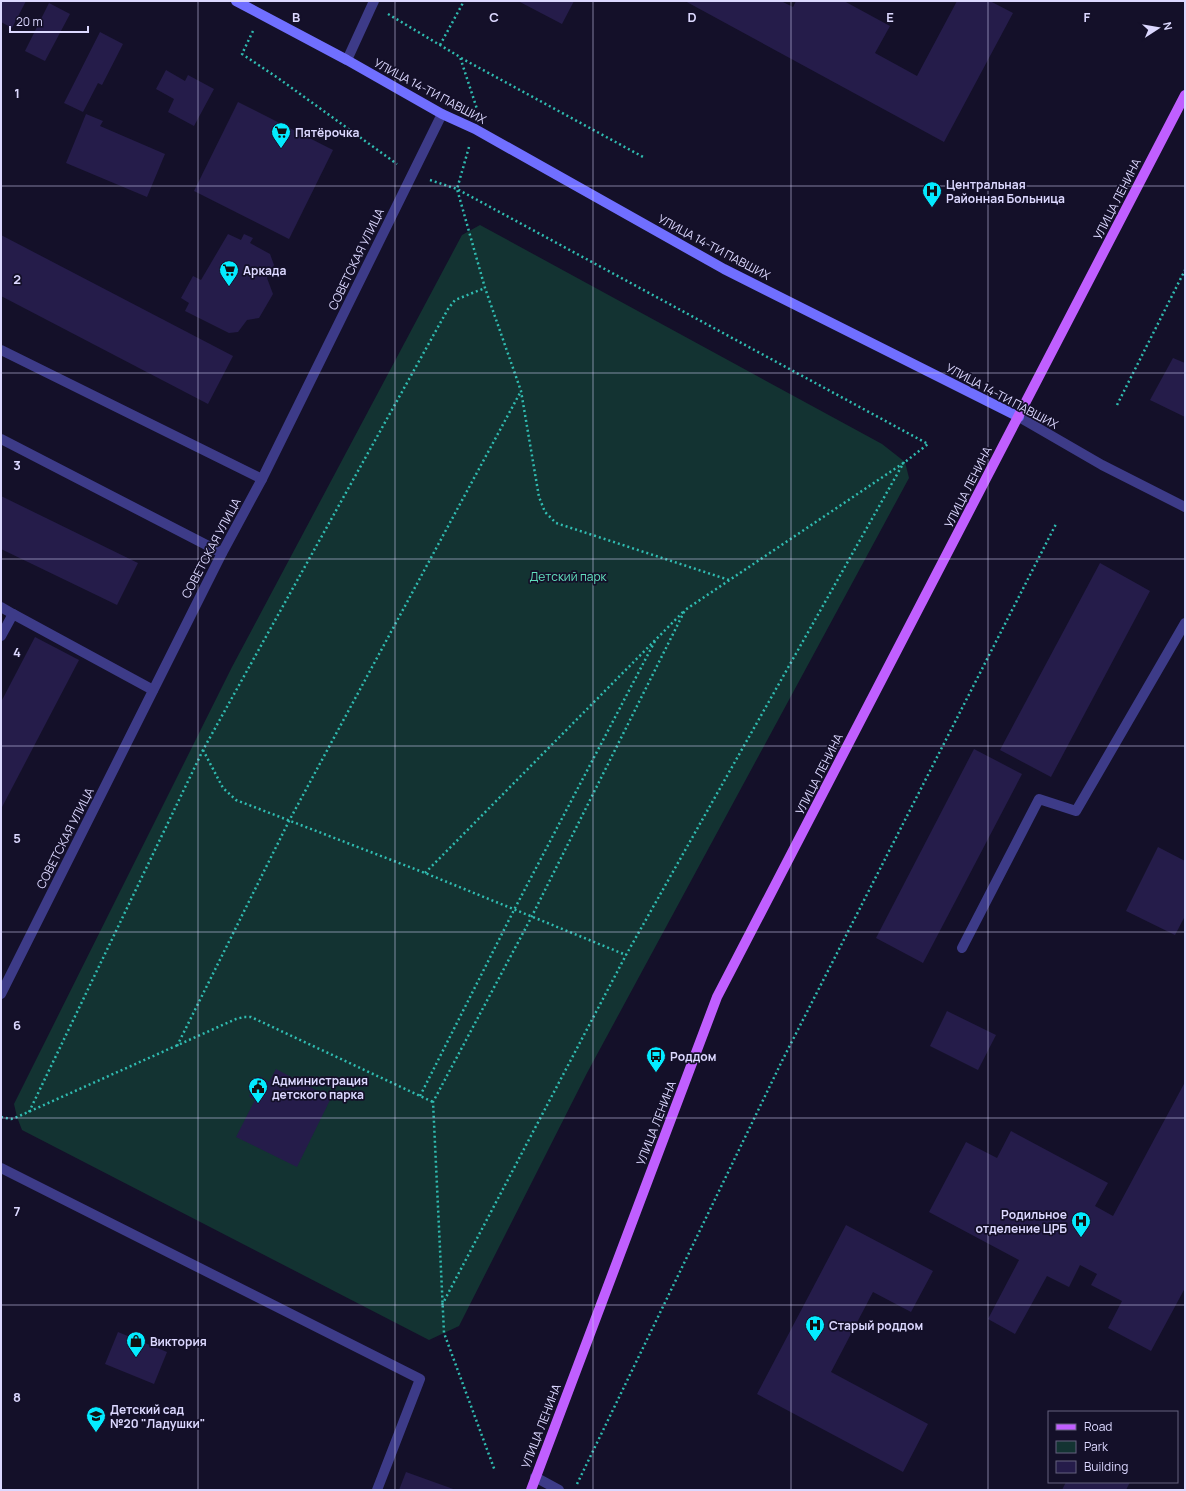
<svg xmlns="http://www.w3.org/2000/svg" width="1186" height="1491" viewBox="0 0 1186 1491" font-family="Manrope,sans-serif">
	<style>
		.green { fill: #133332 }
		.building { fill: #251c4a }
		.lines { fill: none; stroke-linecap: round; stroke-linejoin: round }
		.path { stroke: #30bcb1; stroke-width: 2.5; stroke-dasharray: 2 3; stroke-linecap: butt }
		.lane { stroke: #3d3b88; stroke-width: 10 }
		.street { stroke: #3d3b88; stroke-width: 10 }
		.secondary { stroke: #706fff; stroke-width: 10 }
		.primary { stroke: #c05fff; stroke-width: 10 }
		.grid { fill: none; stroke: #dcd8ff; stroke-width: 1; stroke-opacity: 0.55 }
		.labels { text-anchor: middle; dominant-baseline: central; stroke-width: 3.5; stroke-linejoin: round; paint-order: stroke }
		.street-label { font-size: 12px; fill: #dcd8ff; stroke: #141029 }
		.poi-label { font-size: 12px; font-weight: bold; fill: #dcd8ff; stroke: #141029; text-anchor: start }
		.park-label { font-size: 12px; fill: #62e1bf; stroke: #141029 }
		.grid-label { font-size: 13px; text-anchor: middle; font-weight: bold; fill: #dcd8ff; stroke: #141029; stroke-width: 3.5; stroke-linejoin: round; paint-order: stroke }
	</style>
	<rect width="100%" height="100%" fill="#141029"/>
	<polygon class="green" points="480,225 882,444 905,462 909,478 587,1073 459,1326 429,1340 22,1130 17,1117 14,1104 232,667 462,235"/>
	<g class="building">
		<polygon points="1,1 26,1 12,28 1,22"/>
		<polygon points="518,1 574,1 562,24"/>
		<polygon points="685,1 781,1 793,7 796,1 844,1 890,26 875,53 917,76 957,1 990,1 1013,13 944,142"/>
		<polygon points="49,3 70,14 45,61 25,51"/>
		<polygon points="100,32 123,44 102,85 98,83 83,112 64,103"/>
		<polygon points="166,70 185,81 188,75 214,89 194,126 168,112 174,99 156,89"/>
		<polygon points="238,102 333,150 289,239 194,191"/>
		<polygon points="86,114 103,121 100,126 165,154 147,197 66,163"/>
		<polygon points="228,234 241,240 244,234 253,238 250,243 270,254 274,265 267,278 273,294 259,318 247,320 238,332 229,333 185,311 189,303 181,298 193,276 201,280"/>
		<polygon points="1,235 233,356 208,404 1,296"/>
		<polygon points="1173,358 1185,363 1185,417 1150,400"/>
		<polygon points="1,496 138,563 117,605 1,549"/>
		<polygon points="1100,563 1150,591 1051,777 1000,750"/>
		<polygon points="35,637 79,660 1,809 1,702"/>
		<polygon points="974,749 1022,774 923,963 876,938"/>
		<polygon points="1158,847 1185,861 1185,916 1175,935 1126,911"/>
		<polygon points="947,1011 996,1035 978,1070 930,1046"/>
		<polygon points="276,1069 331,1098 297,1167 236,1137 255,1100 249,1096 259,1076 269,1082"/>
		<polygon points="1185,1082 1185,1288 1151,1351 1108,1328 1122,1301 1091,1285 1097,1274 1080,1265 1069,1287 1047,1276 1015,1334 988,1319 1019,1260 929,1212 966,1142 997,1158 1011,1131 1108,1183 1095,1206 1113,1216"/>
		<polygon points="846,1225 933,1271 911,1312 873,1292 831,1372 928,1424 903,1472 757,1394"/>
		<polygon points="118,1332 167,1352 154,1384 105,1364"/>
		<polygon points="406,1472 456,1490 399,1490"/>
		<polygon points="1066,1482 1130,1482 1126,1490 1062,1490"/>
	</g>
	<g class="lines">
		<g class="path">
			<polyline points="388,14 460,57 477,109"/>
			<polyline points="253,31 242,54 278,78 397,164"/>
			<polyline points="440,45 464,1"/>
			<polyline points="461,58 645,158"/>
			<polyline points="469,147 457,189 485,288 521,391 539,497 545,512 556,523 729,580"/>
			<polyline points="430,180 457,189 928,444 905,462 685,610 531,918 433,1102 444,1333 495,1471"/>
			<polyline points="1117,405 1185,270"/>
			<polyline points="203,750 223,788 236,800 425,873 626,955"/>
			<polyline points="425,873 683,612"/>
			<polyline points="177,1046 289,821 521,391"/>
			<polyline points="420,1096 514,910 655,641"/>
			<polyline points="29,1112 203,750 448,309 455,300 485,288"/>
			<polyline points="1,1117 11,1119 17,1117 236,1019 244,1017 251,1017 433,1102"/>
			<polyline points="442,1305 626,955 904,462"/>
			<polyline points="577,1484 783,1059 1056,524"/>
		</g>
		<g class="lane">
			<polyline points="1,350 262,479"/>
			<polyline points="1,439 222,553"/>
			<polyline points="1,607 13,614"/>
			<polyline points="1,636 13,614 153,690"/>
			<polyline points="962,948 1039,799 1076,811 1185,623"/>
			<polyline points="1,1168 420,1379 377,1490"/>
		</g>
		<g class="street">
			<polyline points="347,60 374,1"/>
			<polyline points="1019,417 1102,465 1185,507"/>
			<polyline points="1,994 222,553 262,479 442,114"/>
			<polyline points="535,1477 559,1490"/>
		</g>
		<polyline class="secondary" points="236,1 347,60 442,114 475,129 724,269 1019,417"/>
		<polyline class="primary" points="531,1490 717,997 1185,95"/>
	</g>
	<path class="grid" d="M198,1V1490M395,1V1490M593,1V1490M791,1V1490M988,1V1490M1,186H1185M1,373H1185M1,559H1185M1,746H1185M1,932H1185M1,1118H1185M1,1305H1185"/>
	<defs>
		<g id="supermarket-pin" transform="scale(1)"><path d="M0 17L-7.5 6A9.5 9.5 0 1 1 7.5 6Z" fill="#04ebff" stroke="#141029"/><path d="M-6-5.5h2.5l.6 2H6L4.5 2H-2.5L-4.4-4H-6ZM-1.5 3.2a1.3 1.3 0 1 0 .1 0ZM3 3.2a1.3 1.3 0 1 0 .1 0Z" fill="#111"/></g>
		<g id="hospital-pin" transform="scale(1)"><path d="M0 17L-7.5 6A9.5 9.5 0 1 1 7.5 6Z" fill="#04ebff" stroke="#141029"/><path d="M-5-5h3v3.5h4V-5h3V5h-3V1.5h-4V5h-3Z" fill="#111"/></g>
		<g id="bus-pin" transform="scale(1)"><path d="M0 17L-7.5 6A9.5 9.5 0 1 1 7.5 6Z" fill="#04ebff" stroke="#141029"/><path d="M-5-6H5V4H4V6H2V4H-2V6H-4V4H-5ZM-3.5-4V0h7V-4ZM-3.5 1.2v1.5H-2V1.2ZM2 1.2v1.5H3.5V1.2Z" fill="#111"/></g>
		<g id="civic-pin" transform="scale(1)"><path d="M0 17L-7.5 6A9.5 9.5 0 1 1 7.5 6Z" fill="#04ebff" stroke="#141029"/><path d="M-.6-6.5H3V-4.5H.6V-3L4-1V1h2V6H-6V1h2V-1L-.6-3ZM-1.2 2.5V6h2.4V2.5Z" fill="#111"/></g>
		<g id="shop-pin" transform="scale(1)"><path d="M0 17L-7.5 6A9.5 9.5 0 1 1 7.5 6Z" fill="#04ebff" stroke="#141029"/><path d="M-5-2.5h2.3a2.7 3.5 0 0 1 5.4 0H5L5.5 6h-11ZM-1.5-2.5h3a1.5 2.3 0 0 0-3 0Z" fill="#111"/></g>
		<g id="school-pin" transform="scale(1)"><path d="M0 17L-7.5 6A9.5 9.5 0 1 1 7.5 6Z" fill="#04ebff" stroke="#141029"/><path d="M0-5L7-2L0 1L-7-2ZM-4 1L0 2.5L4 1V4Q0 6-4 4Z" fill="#111"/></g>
	</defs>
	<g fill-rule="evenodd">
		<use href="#supermarket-pin" x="281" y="132"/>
		<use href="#hospital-pin" x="932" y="191"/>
		<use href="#supermarket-pin" x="229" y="270"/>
		<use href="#bus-pin" x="656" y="1056"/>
		<use href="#civic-pin" x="258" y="1087"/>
		<use href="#hospital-pin" x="1081" y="1221"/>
		<use href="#hospital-pin" x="815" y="1325"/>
		<use href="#shop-pin" x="136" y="1341"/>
		<use href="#school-pin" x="96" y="1416"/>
	</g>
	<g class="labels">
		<g class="street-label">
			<text transform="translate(430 91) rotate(28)">УЛИЦА 14-ТИ ПАВШИХ</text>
			<text transform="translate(1117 199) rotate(-63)">УЛИЦА ЛЕНИНА</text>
			<text transform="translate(714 247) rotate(28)">УЛИЦА 14-ТИ ПАВШИХ</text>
			<text transform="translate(356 259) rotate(-64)">СОВЕТСКАЯ УЛИЦА</text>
			<text transform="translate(1002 396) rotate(28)">УЛИЦА 14-ТИ ПАВШИХ</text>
			<text transform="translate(968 487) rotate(-63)">УЛИЦА ЛЕНИНА</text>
			<text transform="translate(211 548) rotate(-62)">СОВЕТСКАЯ УЛИЦА</text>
			<text transform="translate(819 774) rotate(-63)">УЛИЦА ЛЕНИНА</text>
			<text transform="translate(65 838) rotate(-63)">СОВЕТСКАЯ УЛИЦА</text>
			<text transform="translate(656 1123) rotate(-69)">УЛИЦА ЛЕНИНА</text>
			<text transform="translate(541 1426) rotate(-69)">УЛИЦА ЛЕНИНА</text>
		</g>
		<g class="poi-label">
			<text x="295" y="132">Пятёрочка</text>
			<text x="946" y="184">Центральная<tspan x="946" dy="14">Районная Больница</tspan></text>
			<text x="243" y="270">Аркада</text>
			<text x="670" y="1056">Роддом</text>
			<text x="272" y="1080">Администрация<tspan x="272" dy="14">детского парка</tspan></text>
			<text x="1067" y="1214" text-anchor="end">Родильное<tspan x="1067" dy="14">отделение ЦРБ</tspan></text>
			<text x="829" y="1325">Старый роддом</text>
			<text x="150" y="1341">Виктория</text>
			<text x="110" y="1409">Детский сад<tspan x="110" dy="14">№20 "Ладушки"</tspan></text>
		</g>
		<g class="park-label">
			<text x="568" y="576">Детский парк</text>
		</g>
	</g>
	<g class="grid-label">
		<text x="296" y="22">B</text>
		<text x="494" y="22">C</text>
		<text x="692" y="22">D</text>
		<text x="890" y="22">E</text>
		<text x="1087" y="22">F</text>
		<text x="17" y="98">1</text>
		<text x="17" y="284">2</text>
		<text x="17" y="470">3</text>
		<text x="17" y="657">4</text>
		<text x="17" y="843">5</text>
		<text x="17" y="1030">6</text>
		<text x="17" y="1216">7</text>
		<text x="17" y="1402">8</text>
	</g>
	<rect width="1186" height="1491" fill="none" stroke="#dcd8ff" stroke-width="4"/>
	<rect x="1048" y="1411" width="130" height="72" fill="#141029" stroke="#64607f"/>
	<rect x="1056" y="1424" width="20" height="6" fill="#c05fff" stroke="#64607f"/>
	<text x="1084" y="1431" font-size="12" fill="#dcd8ff">Road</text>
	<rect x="1056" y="1441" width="20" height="12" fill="#133332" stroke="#64607f"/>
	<text x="1084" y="1451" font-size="12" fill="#dcd8ff">Park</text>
	<rect x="1056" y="1461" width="20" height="12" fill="#251c4a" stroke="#64607f"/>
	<text x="1084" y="1471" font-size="12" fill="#dcd8ff">Building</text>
	<g transform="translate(1158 28) rotate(78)" stroke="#141029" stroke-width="3" paint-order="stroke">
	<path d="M0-3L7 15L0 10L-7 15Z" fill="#dcd8ff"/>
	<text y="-6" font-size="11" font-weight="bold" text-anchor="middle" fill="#dcd8ff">N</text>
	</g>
	<path d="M10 26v6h78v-6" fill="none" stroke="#dcd8ff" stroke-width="2"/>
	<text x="16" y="26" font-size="12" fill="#dcd8ff" stroke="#141029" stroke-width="3" paint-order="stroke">20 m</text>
</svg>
